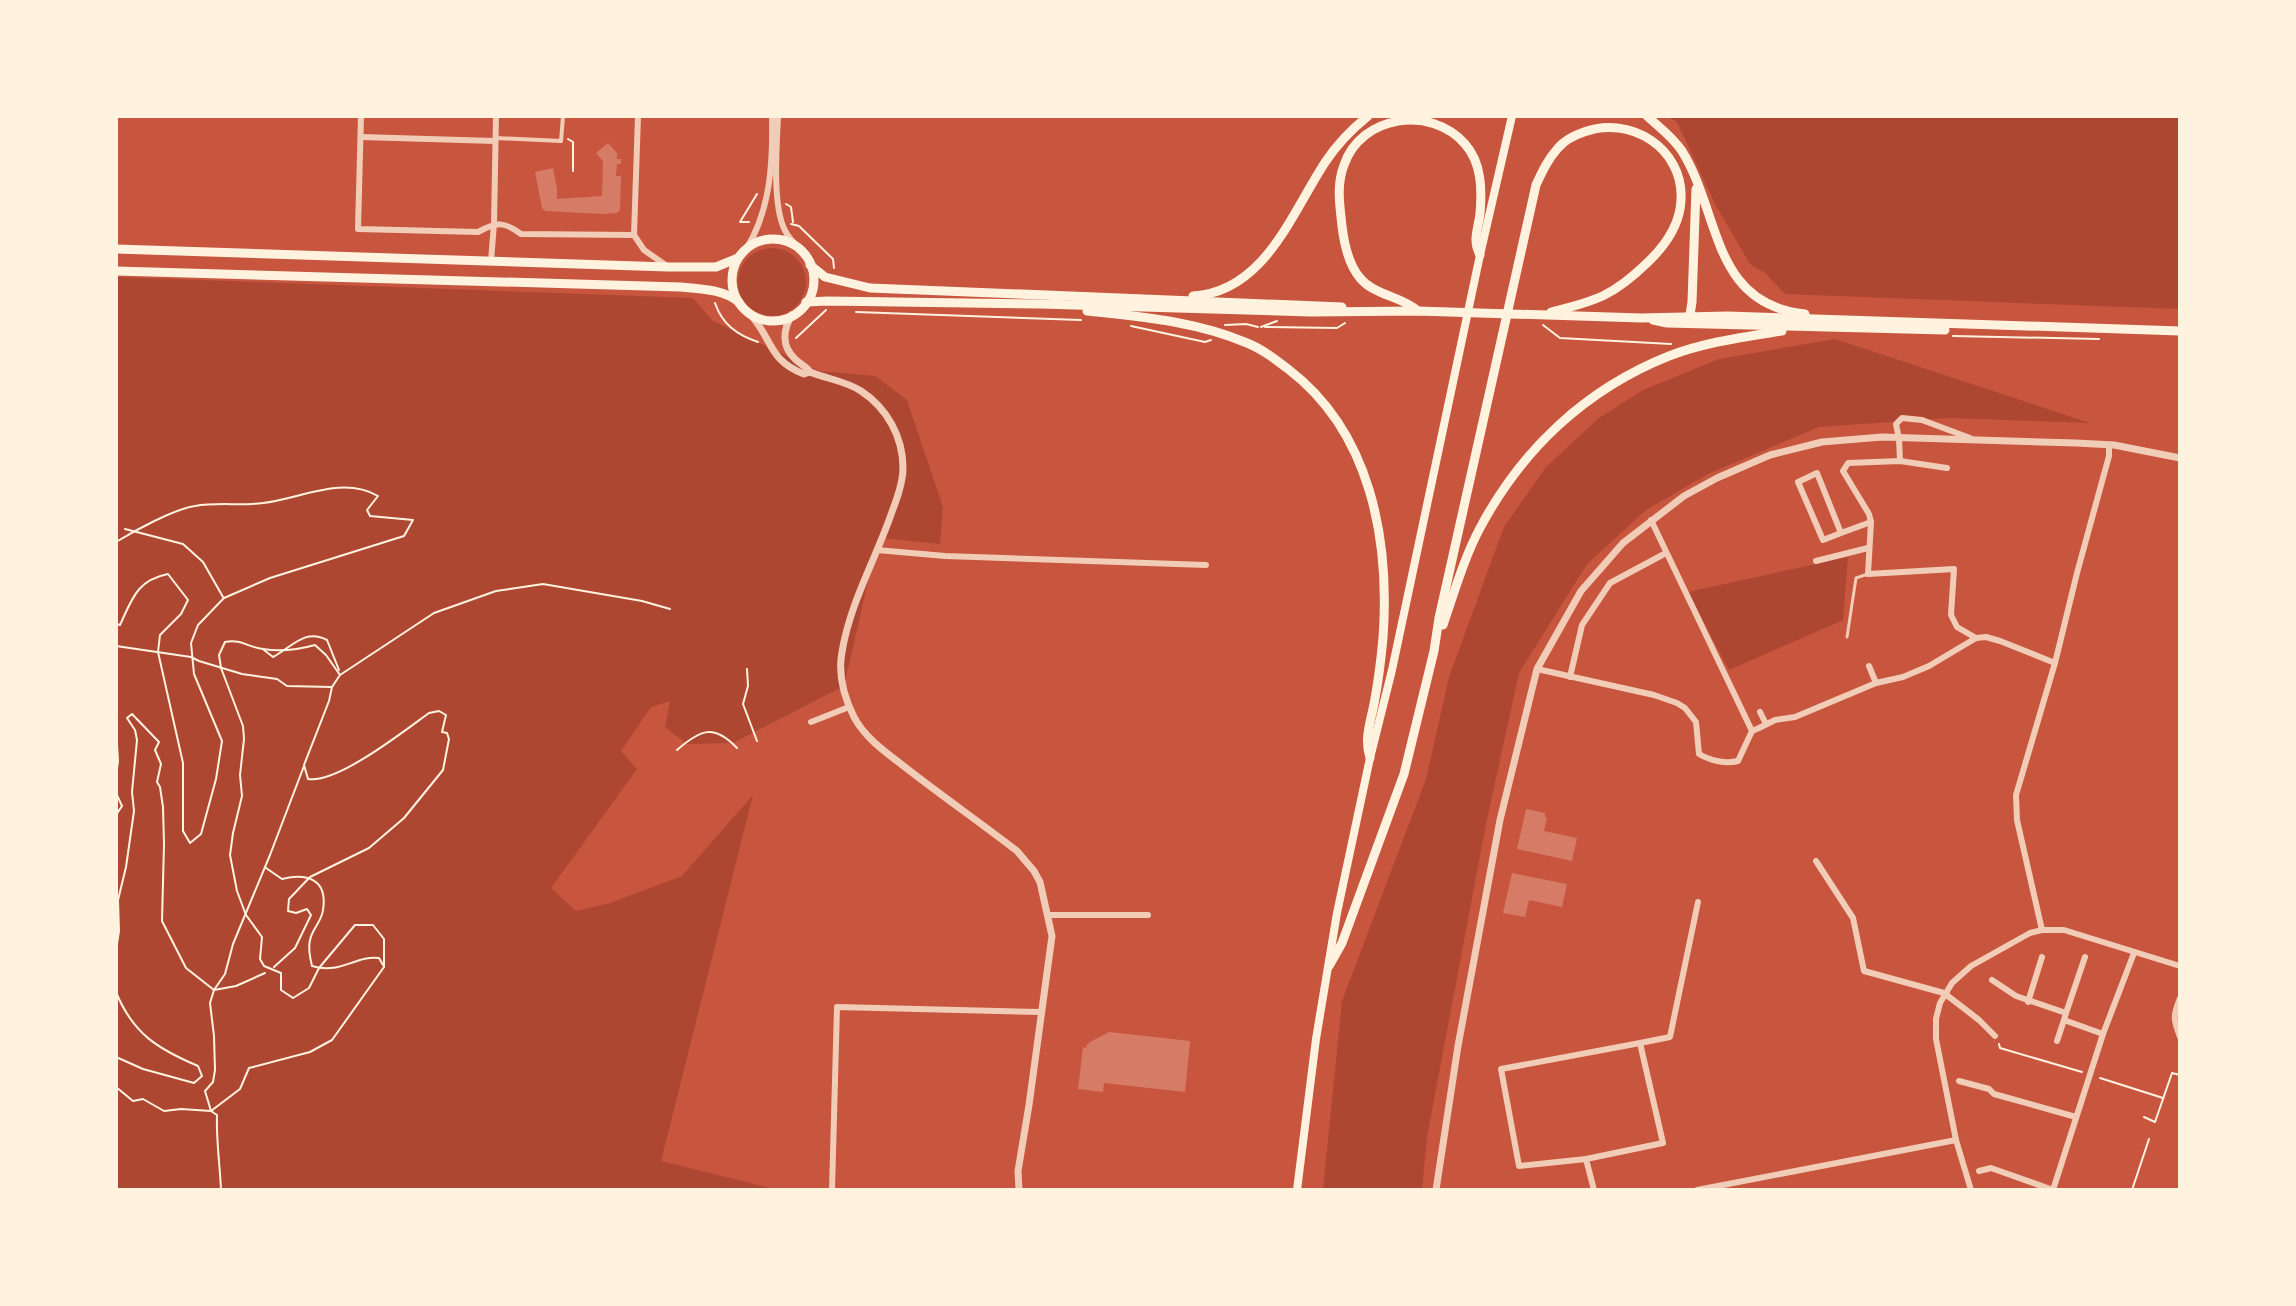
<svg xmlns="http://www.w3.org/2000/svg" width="2296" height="1306" viewBox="0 0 2296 1306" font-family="'PT Sans Narrow',sans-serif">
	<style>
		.green { fill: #ae4732 }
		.building { fill: #d67c66 }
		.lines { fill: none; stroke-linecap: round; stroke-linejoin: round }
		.path { stroke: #fff3e0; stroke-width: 2 }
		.service { stroke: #f1ccb7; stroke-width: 3 }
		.pedestrian { stroke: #f1ccb7; stroke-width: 4 }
		.minor { stroke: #f1ccb7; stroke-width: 6 }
		.tertiary { stroke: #f1ccb7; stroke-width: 7 }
		.secondary { stroke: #fff3e0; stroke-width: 8 }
		.primary { stroke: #fff3e0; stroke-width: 9 }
	</style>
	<rect width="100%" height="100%" fill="#c8553d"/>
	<g class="green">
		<polygon points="1667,116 2180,116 2180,309 1785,294 1765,273 1750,264 1716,206 1677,122"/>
		<circle cx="772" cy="282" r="34"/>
		<polygon points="116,277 693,298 713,321 819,371 875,376 907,400 943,507 940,544 880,538 875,551 844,686 733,743 687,744 665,727 670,701 651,707 621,751 637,769 551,888 576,911 610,903 682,876 753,795 661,1161 778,1190 116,1190"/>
		<polygon points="1835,339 2090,423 1949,418 1819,427 1710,473 1646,510 1587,564 1519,673 1486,824 1427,1137 1422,1190 1323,1190 1342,1001 1426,779 1449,677 1504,527 1546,467 1599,418 1643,390 1719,359"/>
		<polygon points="1848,557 1843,620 1729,670 1688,592"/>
	</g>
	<g class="building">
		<polygon points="608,143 617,153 617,159 621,159 621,164 617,164 616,176 621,176 620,210 617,213 603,214 545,211 542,208 535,172 553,168 557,189 557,199 602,196 603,161 596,153"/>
		<polygon points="1526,809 1545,813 1545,817 1547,817 1544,831 1577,838 1572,861 1517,849"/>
		<polygon points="1512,873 1567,884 1562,907 1529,900 1525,917 1503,913"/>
		<polygon points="1109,1032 1190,1041 1185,1092 1104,1083 1103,1092 1078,1089 1083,1047 1087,1048 1086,1046 1090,1042"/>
	</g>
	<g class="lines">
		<g class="path">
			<polyline points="568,139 573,142 573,171"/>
			<polyline points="786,204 791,207 793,222"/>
			<polyline points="749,222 740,222 757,194"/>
			<polyline points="791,224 799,226 833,259 834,268"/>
			<path d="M715,303C722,324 737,335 758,342"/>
			<polyline points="856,312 1081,320"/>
			<polyline points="1225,325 1246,324 1258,327"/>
			<polyline points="1543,325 1560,338 1671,344"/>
			<polyline points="1131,326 1205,342 1211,340"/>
			<polyline points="1261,327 1277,321"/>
			<polyline points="1265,327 1337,328 1345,323"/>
			<polyline points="1953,336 2099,339"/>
			<polyline points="796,338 826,310"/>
			<polyline points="125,529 183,544 203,562 223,597"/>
			<path d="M116,542C134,531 174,509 195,506C217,502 241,506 263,503C300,499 342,475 378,496L367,510L370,516L413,520L404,536L270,578L224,598L198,625L191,643L194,674L222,741L216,779L201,834L190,843L183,831V763L158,652L160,635L181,614L188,600L168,574C137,580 132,599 120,625L116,624"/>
			<polyline points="116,598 116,606"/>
			<polyline points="116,646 191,657 199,661 242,674 277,679 287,686 331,687"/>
			<path d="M264,650L273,657C292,647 305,628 327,640L339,670"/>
			<polyline points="747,669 748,686 743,704 757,741"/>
			<polyline points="116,727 118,761 116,776"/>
			<path d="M677,750C701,729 714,724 737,748"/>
			<polyline points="116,793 122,806 116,815"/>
			<path d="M266,868L282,879C307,873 328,879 323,910C322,921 312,929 310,940C308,948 310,958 312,966C340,975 356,955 379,958L383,965"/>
			<polyline points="116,950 119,931 118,900 126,867 134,811 132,792 137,740 135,730 127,718 132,714 159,742 155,750 161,764 157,782 160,787 163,807 164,844 162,921 186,968 214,990 236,986 265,973"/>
			<path d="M274,967L295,948L311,915L307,909L296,913L288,911L289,899L310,877L369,848L404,818L443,770L449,739L447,733L442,732L446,715L439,711L429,713C404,731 337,784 308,779L304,765L329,701L332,687L340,675L434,613L496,591L543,584L642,601L670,609"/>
			<path d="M116,992C133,1034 158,1049 198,1066L202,1076L194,1083L143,1069L116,1057"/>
			<polyline points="1999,1044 2000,1048 2082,1072"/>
			<polyline points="2100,1078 2163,1098"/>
			<path d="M116,1087L133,1101L143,1099L164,1111L181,1109L211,1111L240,1089L249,1068L310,1052L332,1040L384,967V939L373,925H355L319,968L309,988L293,998L281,990V973L264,966L260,959L262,937L246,915L237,891L230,855L233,833L242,796L240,775L244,739L243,726L221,668L219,655L225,642C242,639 247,647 263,649C281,652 297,650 315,645L326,655L340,675"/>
			<polyline points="2144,1117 2155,1122 2172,1073 2180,1075"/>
			<path d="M221,1190C220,1165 216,1140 217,1115L211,1111L205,1091L213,1082L215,1070L214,1036L210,1003L214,990L225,974L233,944L270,855L304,766"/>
			<polyline points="2132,1190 2149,1139"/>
		</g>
		<polyline class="service" points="1847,637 1856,578 1868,574"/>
		<polyline class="pedestrian" points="496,138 561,141 563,116"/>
		<g class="minor">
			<path d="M361,116L358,229L478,232C497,222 503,221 521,234L634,235"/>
			<polyline points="638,116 634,235 644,250 667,266"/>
			<path d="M778,116C777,145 771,210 787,234C790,239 795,244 799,248"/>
			<polyline points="361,137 495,141"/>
			<path d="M746,249C771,210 773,160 772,116"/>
			<polyline points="491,261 494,224 496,116"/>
			<polyline points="1900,461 1899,439 1896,424 1902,418 1922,420 1970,438"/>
			<polyline points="1947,468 1900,461 1848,463 1843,471 1869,514 1871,522 1868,574 1954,569 1951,615 1957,627 1976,638"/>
			<polyline points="1651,520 1752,731"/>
			<polyline points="1841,533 1823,540 1798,482 1817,473 1841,533 1871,522"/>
			<polyline points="877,550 945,556 1206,565"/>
			<polyline points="1816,561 1868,548"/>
			<polyline points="1869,666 1876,683"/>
			<path d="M1537,669L1654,695L1677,703L1685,708L1696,722L1699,754C1711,761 1726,764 1738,761L1752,731L1759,728L1775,720L1795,717L1876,683L1903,677L1929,666L1976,638L1986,637L2000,641L2055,663"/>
			<polyline points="1570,677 1582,625 1610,583 1666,553"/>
			<polyline points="1760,712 1766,724"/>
			<polyline points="811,722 849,707"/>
			<polyline points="1816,861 1853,918 1864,971 1944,993 1979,1020 1995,1036"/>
			<polyline points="1048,915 1148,915"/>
			<polyline points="2042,930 2017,820 2016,795 2055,663 2077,573 2109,456 2109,445"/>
			<polyline points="1992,980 2016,996 2066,1013 2064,1020 2103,1034"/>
			<path d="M2180,998C2173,1016 2173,1018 2180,1037"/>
			<polyline points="2028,1002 2042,957"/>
			<polyline points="2066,1013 2085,957"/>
			<polyline points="2057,1041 2064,1020"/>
			<polyline points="1640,1043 1670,1037 1698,902"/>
			<polyline points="1959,1081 1989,1089 1994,1094 2076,1117"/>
			<polyline points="1586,1159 1519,1166 1501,1069 1640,1043 1663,1143 1586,1159 1594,1190"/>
			<polyline points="1979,1171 1991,1168 2053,1190"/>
			<polyline points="832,1190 837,1007 1041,1012"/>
			<polyline points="1697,1190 1956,1140"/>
			<polyline points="1971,1190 1956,1140 1936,1039 1936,1019 1940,1003 1952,983 1971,966 2030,933 2042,930 2064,930 2180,966"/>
			<polyline points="2053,1190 2103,1034 2134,953"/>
		</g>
		<g class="tertiary">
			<path d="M748,312C773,337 766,359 804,374L810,372C827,379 846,381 861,391C887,408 903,437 903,468C903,482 898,496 893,509C877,557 850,602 842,652C838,673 844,697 854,717C866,740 890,755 910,771C945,798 982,824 1017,851L1034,871L1040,882L1052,936L1029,1105L1018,1171L1019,1190"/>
			<path d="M792,315C783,329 781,346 795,359C800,364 806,366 810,372"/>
			<polyline points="1436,1190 1458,1046 1500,820 1537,669 1581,591 1623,543 1684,496 1717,478 1770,455 1822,442 1882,437 2076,443 2114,445 2180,458"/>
		</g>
		<polyline class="secondary" points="1297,1190 1316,1039 1337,913 1370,758 1392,670 1480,255 1512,116"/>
		<g class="primary">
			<path d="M1647,116C1659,127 1673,137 1682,151C1721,214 1711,304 1805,314"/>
			<circle cx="773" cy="280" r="41"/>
			<polyline points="116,249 668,267 716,267 738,258"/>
			<polyline points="810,265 825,277 870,288 1342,307"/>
			<path d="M116,271L680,287C701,289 722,289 739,302"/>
			<path d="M1193,296C1265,292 1292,212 1326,161C1338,143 1352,129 1368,116"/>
			<polyline points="806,302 828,301 1040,304 1311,312 1418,311 1641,318 1728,316 2180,331"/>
			<path d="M1087,311C1142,317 1195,321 1247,343C1262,349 1275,359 1288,369C1371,432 1390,540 1383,638C1381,660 1378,683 1374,704C1370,724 1364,739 1370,758"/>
			<path d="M1418,311C1402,296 1375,296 1360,278C1349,265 1344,243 1342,226C1340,206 1336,186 1344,165C1361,115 1431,105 1465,144C1482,163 1482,190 1480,214C1478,230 1472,240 1480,255"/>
			<polyline points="1685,319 1690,315 1692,302 1696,189"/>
			<polyline points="1653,320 1667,323 1945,330"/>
			<path d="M1443,625C1454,593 1464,558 1480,528C1522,449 1586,389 1669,356C1705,342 1744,337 1782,331"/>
			<path d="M1329,966L1342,943L1404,774L1434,651L1439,618L1536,185C1542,172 1548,159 1558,148C1564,141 1575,135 1584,132C1630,115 1684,148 1681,200C1680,226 1665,246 1647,263C1613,296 1596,301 1551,312"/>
		</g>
	</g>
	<rect width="2296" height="1306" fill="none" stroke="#fff3e0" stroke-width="236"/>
</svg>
